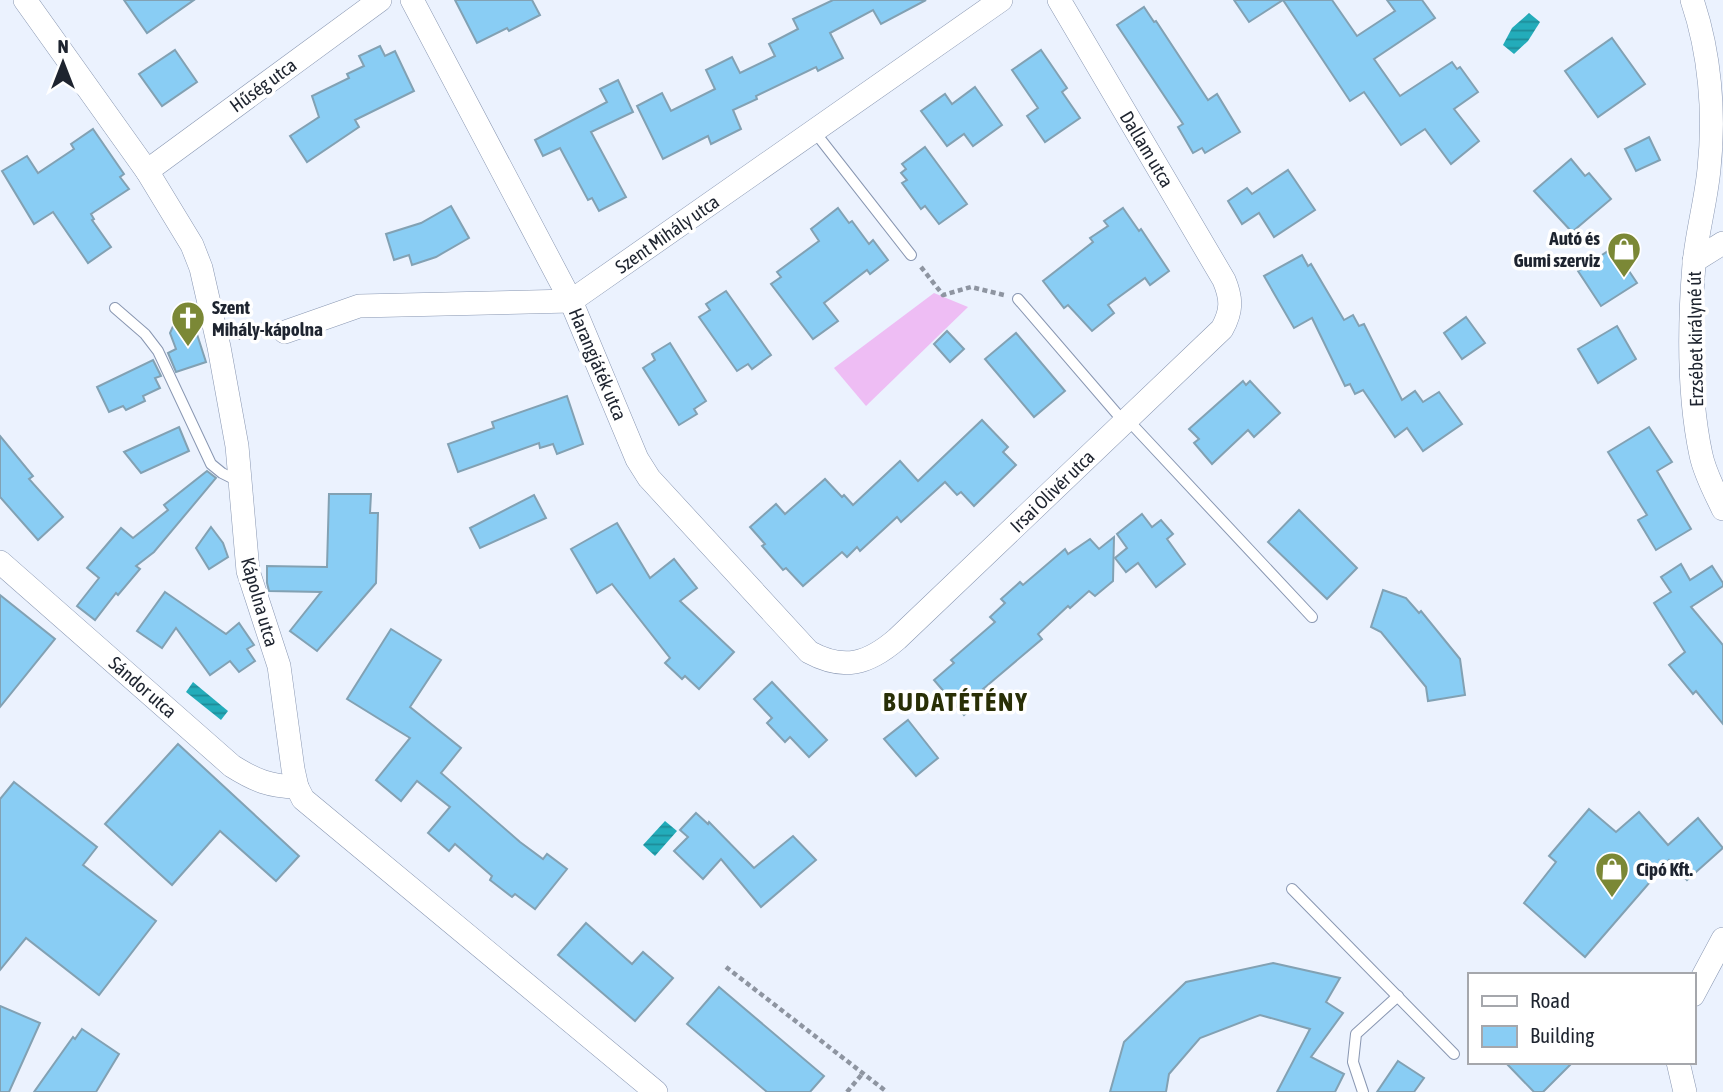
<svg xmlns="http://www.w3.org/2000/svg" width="1723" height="1092" viewBox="0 0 1723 1092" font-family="'Asap Condensed',sans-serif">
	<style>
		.green { fill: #eebdf4 }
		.water { fill: url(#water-rules) }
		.building { fill: #89cdf4; stroke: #82a1b3; stroke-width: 2 }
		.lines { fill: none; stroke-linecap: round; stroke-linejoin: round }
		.lane-casing { stroke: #8997b2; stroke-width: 12 }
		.street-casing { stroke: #8997b2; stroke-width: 24 }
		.path { stroke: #8e95a1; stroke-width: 4.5; stroke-dasharray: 5 3.5; stroke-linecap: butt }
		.lane { stroke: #fff; stroke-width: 10 }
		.street { stroke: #fff; stroke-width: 23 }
		.labels { text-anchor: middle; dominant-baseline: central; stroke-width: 7; stroke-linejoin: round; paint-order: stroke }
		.street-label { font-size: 19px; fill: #1e242f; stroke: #fff }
		.poi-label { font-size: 19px; font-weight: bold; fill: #1e242f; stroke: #fff; text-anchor: start }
		.district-label { font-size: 26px; font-weight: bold; letter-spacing: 2px; fill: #292f06; stroke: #fff }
	</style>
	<defs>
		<pattern id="water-rules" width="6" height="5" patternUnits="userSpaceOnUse" patternTransform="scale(1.75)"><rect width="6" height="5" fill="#23acba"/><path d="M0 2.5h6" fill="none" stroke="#1e8c98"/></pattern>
	</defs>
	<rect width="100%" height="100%" fill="#ebf2fe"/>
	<polygon class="green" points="934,293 968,307 866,406 834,368"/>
	<g class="water">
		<polygon points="1529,13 1540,22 1528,41 1514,54 1503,45 1512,28"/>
		<polygon points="193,682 228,711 221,720 186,692"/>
		<polygon points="665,821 677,831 655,856 643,845"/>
	</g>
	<g class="building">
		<polygon points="124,0 194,0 147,33"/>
		<polygon points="455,0 532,0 540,15 509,31 507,28 477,43"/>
		<polygon points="833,0 926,0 881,24 873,10 830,33 843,58 818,71 816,67 756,96 757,99 733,110 741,129 711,144 708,136 663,159 637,106 662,93 671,111 715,89 706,70 732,57 740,73 775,56 769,44 798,29 793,19"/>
		<polygon points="1234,0 1283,0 1249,22"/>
		<polygon points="1283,0 1332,0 1357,36 1395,11 1387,0 1422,0 1435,18 1374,59 1400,96 1452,62 1457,69 1460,67 1478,92 1454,109 1479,141 1451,164 1425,129 1401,145 1364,92 1350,101"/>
		<polygon points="1144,7 1154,22 1156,21 1208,100 1217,94 1240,132 1205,153 1202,148 1193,153 1178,127 1183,124 1117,25"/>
		<polygon points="1612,38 1645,84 1598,117 1565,71"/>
		<polygon points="380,46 385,56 395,51 414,91 355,120 359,127 307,162 290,136 319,117 312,96 349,78 347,74 364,66 359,56"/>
		<polygon points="175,50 197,82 162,106 139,74"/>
		<polygon points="1041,50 1067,88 1062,92 1080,118 1045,142 1027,116 1038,108 1012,70"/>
		<polygon points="618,80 633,112 591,132 626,197 599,211 592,198 588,200 560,148 543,156 535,140 607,102 600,89"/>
		<polygon points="975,87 1002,125 973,146 964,134 947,146 921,111 945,94 952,104"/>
		<polygon points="93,129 124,174 120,177 129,189 91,214 94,219 92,220 111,247 88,263 53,212 34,224 2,171 27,156 38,173 74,149 71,144"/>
		<polygon points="1649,137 1660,160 1636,171 1625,149"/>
		<polygon points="925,147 967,204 939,224 925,206 921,209 902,183 907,180 901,173 906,169 902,164"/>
		<polygon points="1571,159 1585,176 1589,173 1611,199 1572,232 1534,191"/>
		<polygon points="1288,170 1315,210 1274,237 1259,213 1242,224 1228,201 1247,188 1252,194"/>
		<polygon points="451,206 469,238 436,257 412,265 409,255 394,260 386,234 421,223"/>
		<polygon points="838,208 849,223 852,221 869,244 873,240 888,260 870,274 867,270 824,303 838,321 813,339 771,284 781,277 777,272 819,241 811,229"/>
		<polygon points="1123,208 1139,231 1141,229 1169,271 1150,285 1145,278 1108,305 1114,313 1092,331 1068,305 1064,308 1043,281 1093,242 1090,238 1108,226 1104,221"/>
		<polygon points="1617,245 1631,266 1627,268 1637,283 1601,306 1578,271"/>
		<polygon points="1302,255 1308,266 1311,264 1344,320 1353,315 1359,326 1364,324 1402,400 1415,391 1423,402 1439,392 1462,424 1423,451 1407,428 1395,437 1363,390 1355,394 1350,384 1345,386 1312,318 1294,328 1264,276"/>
		<polygon points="726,291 771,355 752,369 748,364 737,371 699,317 710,310 706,304"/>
		<polygon points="1466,317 1485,343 1462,359 1444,333"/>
		<polygon points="181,321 188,321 194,325 206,362 176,372 168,353 176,349 170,333 174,324"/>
		<polygon points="1617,326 1636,359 1598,383 1578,349"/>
		<polygon points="947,331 964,349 950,362 934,344"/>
		<polygon points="1016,333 1065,391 1034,417 985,359"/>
		<polygon points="670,343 706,401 694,409 697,414 679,425 643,368 655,360 652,354"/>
		<polygon points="153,360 161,376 155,378 160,388 143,396 145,401 126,410 123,406 109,412 97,387"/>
		<polygon points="1243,381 1246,385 1250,381 1280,413 1254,437 1248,430 1212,464 1194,443 1199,439 1189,429"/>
		<polygon points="567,396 583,444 557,454 553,444 540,448 539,443 458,472 448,444 494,428 492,422"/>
		<polygon points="982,420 1008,447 1003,452 1016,465 974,506 961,492 957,495 945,482 901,522 897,517 860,551 857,547 847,557 842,552 803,586 786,568 783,570 762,546 765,544 750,527 776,504 785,514 825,479 842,497 844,495 853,505 900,461 918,481"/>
		<polygon points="179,427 189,451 141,473 124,452"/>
		<polygon points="1649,427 1672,462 1657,471 1691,529 1656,550 1638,520 1647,515 1608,452"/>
		<polygon points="0,436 33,476 29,479 63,517 38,540 0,497"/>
		<polygon points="207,471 216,478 154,552 136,566 140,569 118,595 116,593 95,620 77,606 99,578 87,568 121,528 133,538 168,510 164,505"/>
		<polygon points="329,494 371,494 370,513 378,513 376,583 317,651 290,631 321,592 269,591 267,583 267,566 327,567"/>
		<polygon points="534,495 546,518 480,548 470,528"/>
		<polygon points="1299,510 1357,568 1327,599 1268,542"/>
		<polygon points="1142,514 1152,527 1161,520 1173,534 1167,539 1185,564 1156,587 1138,563 1126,572 1115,558 1127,548 1117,534"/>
		<polygon points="617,523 650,578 674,559 697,588 680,601 734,652 699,689 685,676 682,679 665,663 670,658 612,584 597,593 571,549"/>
		<polygon points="211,527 223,543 228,557 209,569 196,548"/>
		<polygon points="1114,537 1113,581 1095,596 1089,591 1070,608 1068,606 1038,634 1042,639 983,689 988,694 964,715 934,680 954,663 951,660 995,622 990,617 1005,603 1001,599 1020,582 1023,585 1065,549 1068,554 1090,539 1099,549"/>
		<polygon points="1681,564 1690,580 1712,566 1723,583 1723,586 1691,607 1723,645 1723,724 1696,691 1693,694 1669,665 1685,652 1654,603 1671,592 1661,577"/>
		<polygon points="1383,590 1406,598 1419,613 1421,611 1460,659 1465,695 1428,701 1426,687 1381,632 1371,627"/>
		<polygon points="165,592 226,634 239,623 254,645 247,649 255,661 239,672 230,661 210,675 176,628 162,648 137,631"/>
		<polygon points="0,595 55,639 0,707"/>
		<polygon points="391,629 441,660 410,707 461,748 441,773 520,842 543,859 547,854 567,869 535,909 515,894 512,897 490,880 492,876 455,844 449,851 428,833 450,807 417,781 401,801 376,780 410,738 347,699"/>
		<polygon points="772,682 827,740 809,757 790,737 785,742 767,723 772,718 754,699"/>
		<polygon points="908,720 938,758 916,776 884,739"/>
		<polygon points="178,744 299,856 276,881 220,831 172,885 105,824"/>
		<polygon points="14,782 97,847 83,865 156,921 99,995 26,938 0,970 0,799"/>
		<polygon points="1589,809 1616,832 1639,812 1668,845 1698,818 1723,848 1687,880 1669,860 1585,957 1524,903 1556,862 1549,856"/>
		<polygon points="696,813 708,824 709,822 754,868 793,836 816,860 761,907 721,859 703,879 674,851 688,837 680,830"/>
		<polygon points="586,923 632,964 643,952 673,978 635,1021 558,955"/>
		<polygon points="1273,963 1340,978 1326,1002 1343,1013 1311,1057 1344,1074 1335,1092 1277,1092 1310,1029 1260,1015 1200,1038 1169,1074 1166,1092 1110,1092 1124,1042 1186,982"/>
		<polygon points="719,987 824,1076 810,1092 767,1092 687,1024"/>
		<polygon points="0,1006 40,1023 9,1092 0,1092"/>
		<polygon points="82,1029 119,1054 96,1092 34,1092 73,1037 75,1039"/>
		<polygon points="1398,1061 1424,1078 1414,1092 1377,1092"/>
		<polygon points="1505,1062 1573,1062 1543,1092 1534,1092"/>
	</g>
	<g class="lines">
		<g class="lane-casing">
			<g id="lane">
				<polyline points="814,131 911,255"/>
				<polyline points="1018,299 1124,422"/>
				<polyline points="115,308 145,334 158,351 211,464 222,473 240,482"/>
				<polyline points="1127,419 1312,617"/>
				<polyline points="1292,889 1454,1054"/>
				<polyline points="1363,1092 1353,1062 1356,1034 1398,996"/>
			</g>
		</g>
		<g class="street-casing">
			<g id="street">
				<polyline points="25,0 147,171 192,245 201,268 219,347 237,446 248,571 279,666 293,769 297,787 303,799 656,1092"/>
				<path d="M412,0L571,301L637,459L649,478L809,652C844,671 868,664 897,639L1222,329C1232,311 1232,299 1224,280L1059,0"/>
				<path d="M1692,0C1710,53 1715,113 1709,169C1706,201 1697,232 1694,264C1689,326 1688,394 1701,455C1705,474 1715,492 1723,509"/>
				<polyline points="147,171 380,0"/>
				<polyline points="1694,261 1723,243"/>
				<polyline points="285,332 359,306 571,301 1001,0"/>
				<path d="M0,562L232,766C256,781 269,786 297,787"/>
				<polyline points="1693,995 1723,939"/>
				<polyline points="1678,1062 1685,1092"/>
			</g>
		</g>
		<g class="path">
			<polyline points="921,267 943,295 971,287 1004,295"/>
			<polyline points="238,338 264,324"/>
			<polyline points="726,967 887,1092"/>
			<polyline points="847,1092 863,1073"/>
		</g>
		<use href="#lane" class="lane"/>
		<use href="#street" class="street"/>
	</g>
	<defs>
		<g id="shop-pin" transform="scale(1.75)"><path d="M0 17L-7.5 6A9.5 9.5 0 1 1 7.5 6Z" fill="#7b8836" stroke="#fff"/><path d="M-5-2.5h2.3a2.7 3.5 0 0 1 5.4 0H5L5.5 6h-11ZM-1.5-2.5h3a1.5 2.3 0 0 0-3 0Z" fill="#fff"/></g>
		<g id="church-pin" transform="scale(1.75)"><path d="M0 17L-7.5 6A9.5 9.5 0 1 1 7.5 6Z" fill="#7b8836" stroke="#fff"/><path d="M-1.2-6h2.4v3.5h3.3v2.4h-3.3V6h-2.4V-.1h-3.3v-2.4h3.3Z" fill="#fff"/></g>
	</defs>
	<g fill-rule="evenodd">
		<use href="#shop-pin" x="1624" y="249"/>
		<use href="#church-pin" x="188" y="318"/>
		<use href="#shop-pin" x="1612" y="869"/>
	</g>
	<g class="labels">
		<g class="street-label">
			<text transform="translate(263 85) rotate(-36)">Hűség utca</text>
			<text transform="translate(1147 149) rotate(59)">Dallam utca</text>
			<text transform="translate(667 234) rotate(-35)">Szent Mihály utca</text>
			<text transform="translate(1695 339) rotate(-91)">Erzsébet királyné út</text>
			<text transform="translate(598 364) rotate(67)">Harangjáték utca</text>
			<text transform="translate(1052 491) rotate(-44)">Irsai Olivér utca</text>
			<text transform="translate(260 602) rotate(74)">Kápolna utca</text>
			<text transform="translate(143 687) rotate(41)">Sándor utca</text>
		</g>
		<g class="poi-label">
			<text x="1600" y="238" text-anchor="end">Autó és<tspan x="1600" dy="22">Gumi szerviz</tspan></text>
			<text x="212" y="307">Szent<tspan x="212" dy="22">Mihály-kápolna</tspan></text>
			<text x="1636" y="869">Cipó Kft.</text>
		</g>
		<g class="district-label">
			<text x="956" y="702">BUDATÉTÉNY</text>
		</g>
	</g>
	<rect x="1468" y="973" width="228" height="91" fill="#ffffff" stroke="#a5a7ac" stroke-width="2"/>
	<rect x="1482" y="996" width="35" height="10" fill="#ffffff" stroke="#a5a7ac" stroke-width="2"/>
	<text x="1530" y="1008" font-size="21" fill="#1e242f">Road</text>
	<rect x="1482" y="1026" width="35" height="21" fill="#89cdf4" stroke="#a5a7ac" stroke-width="2"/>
	<text x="1530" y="1043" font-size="21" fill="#1e242f">Building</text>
	<g transform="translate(63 63)" stroke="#ffffff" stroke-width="5" paint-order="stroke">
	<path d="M0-5L12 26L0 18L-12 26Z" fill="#1e242f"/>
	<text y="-10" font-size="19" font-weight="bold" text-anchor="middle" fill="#1e242f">N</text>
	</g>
</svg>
